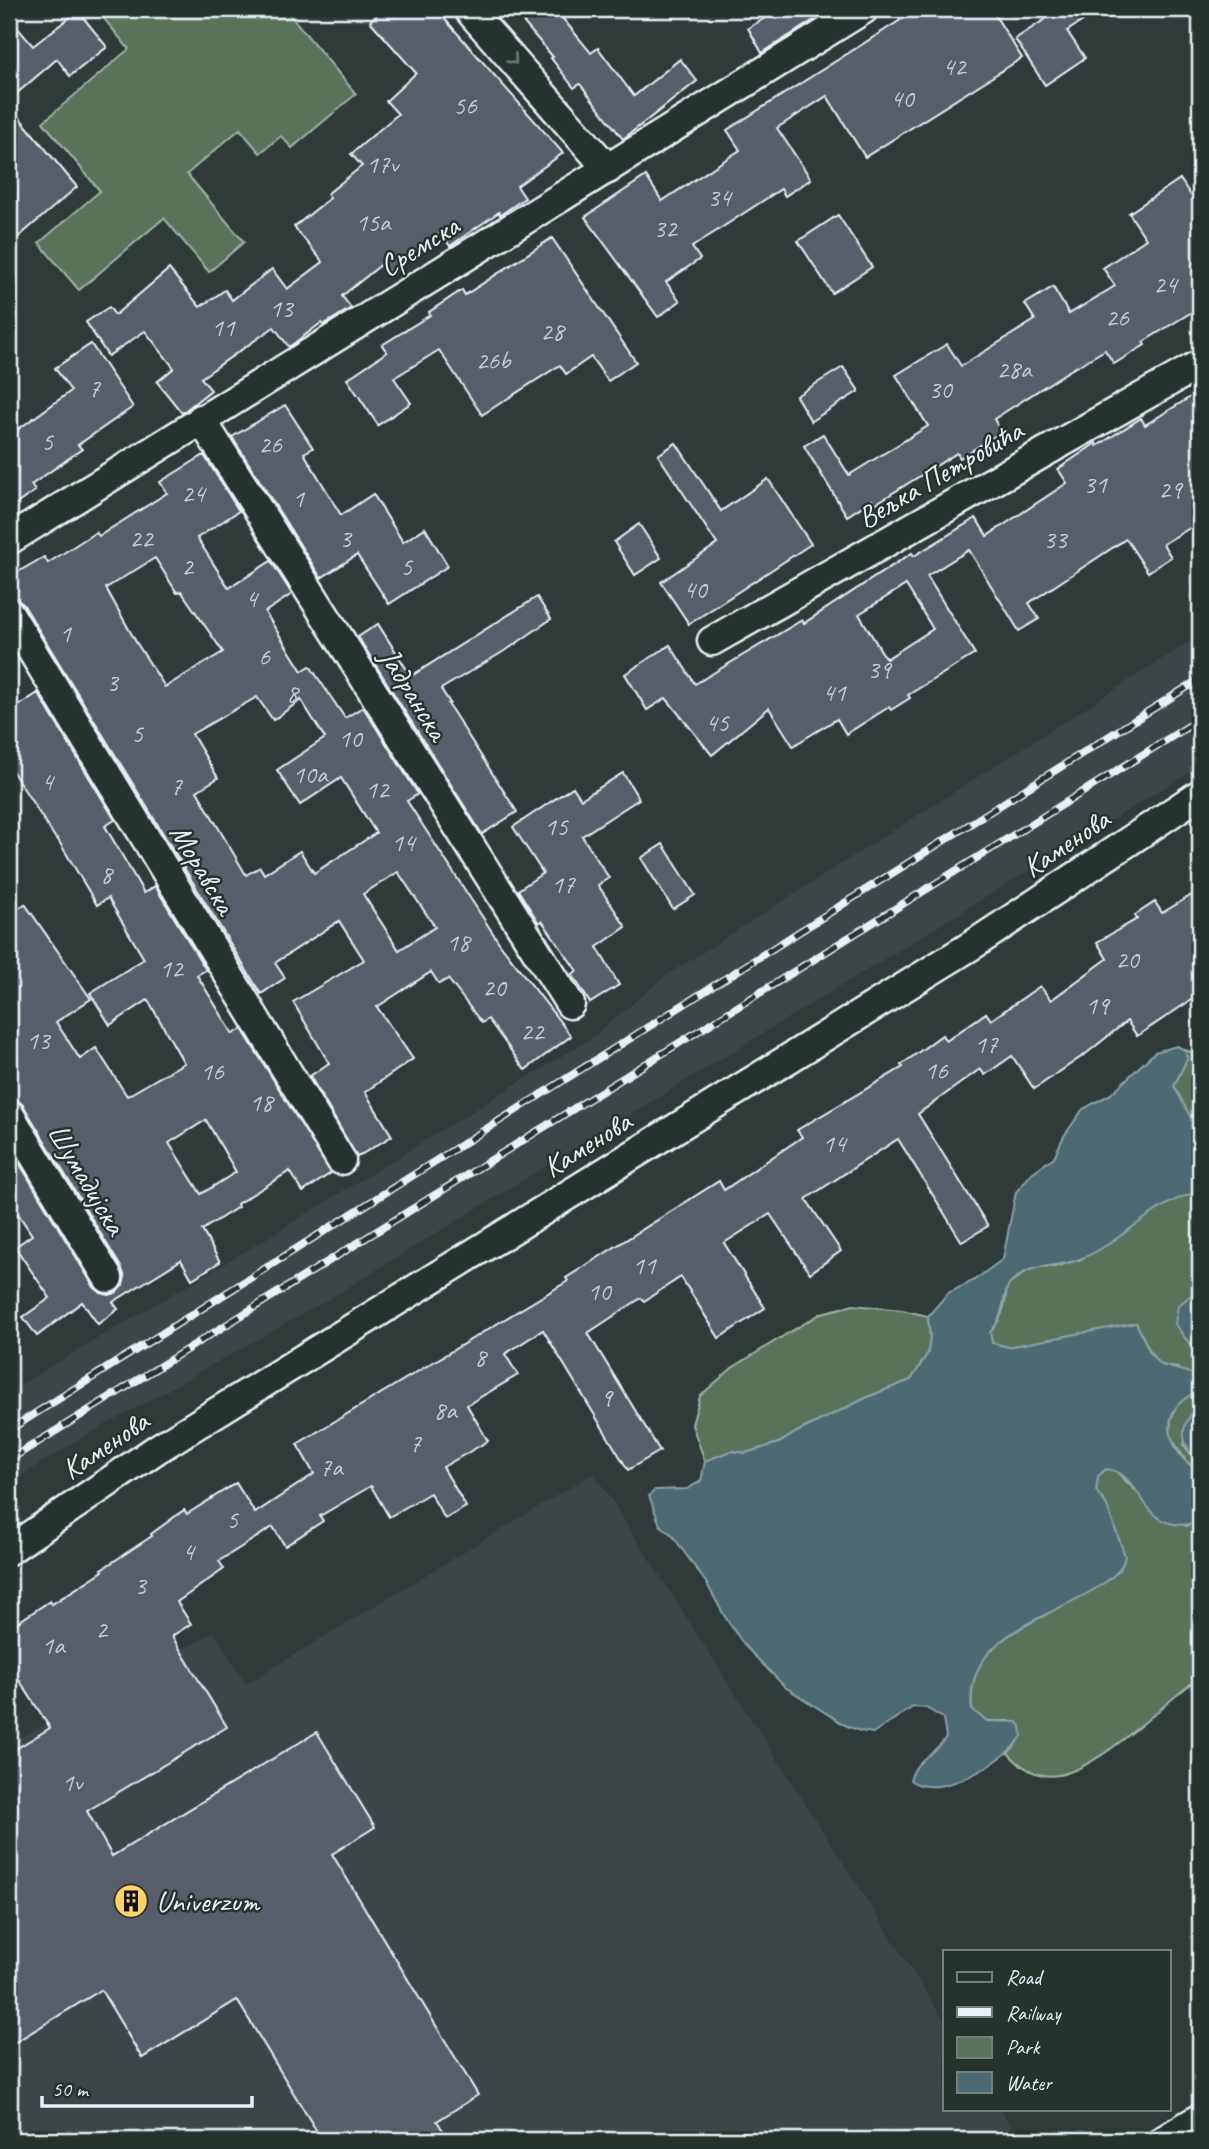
<svg xmlns="http://www.w3.org/2000/svg" width="1209" height="2149" viewBox="0 0 1209 2149" font-family="Caveat,sans-serif">
	<style>
		.built { fill: #3c4548 }
		.green { fill: #58735a; stroke: #a0b2a9; stroke-width: 2 }
		.water { fill: #4b6a72; stroke: #8aa0a8; stroke-width: 2 }
		.building { fill: #595d6a; stroke: #e8f1f8; stroke-width: 2; fill-rule: evenodd }
		.lines { fill: none; stroke-linecap: round; stroke-linejoin: round }
		.minor-casing { stroke: #e8f1f8; stroke-width: 33 }
		.minor { stroke: #26332d; stroke-width: 28 }
		.rail-casing { stroke: #e8f1f8; stroke-width: 8 }
		.rail { stroke: #26332d; stroke-width: 5; stroke-dasharray: 16; stroke-linecap: butt }
		.oneway { stroke: #6a7674 }
		.labels { text-anchor: middle; dominant-baseline: central; stroke-width: 5; stroke-linejoin: round; paint-order: stroke }
		.number-label { font-size: 26px; fill: #c4ccd4 }
		.street-label { font-size: 30px; fill: #e8f1f8; stroke: #26332d }
		.poi-label { font-size: 30px; fill: #e8f1f8; stroke: #26332d; text-anchor: start }
	</style>
	<rect width="100%" height="100%" fill="#303b39"/>
	<filter id="ink" filterUnits="userSpaceOnUse"><feTurbulence type="fractalNoise" baseFrequency=".0143" numOctaves="2"/><feDisplacementMap in="SourceGraphic" scale="14" xChannelSelector="R" yChannelSelector="G"/><feConvolveMatrix kernelMatrix="1 2 1 2 8 2 1 2 1" color-interpolation-filters="sRGB"/></filter>
	<g filter="url(#ink)">
		<g class="built">
			<polygon points="1200,635 1200,766 324,1302 70,1445 9,1483 9,1391 246,1251 593,1037 664,977"/>
			<polygon points="594,1473 945,2022 945,2109 1000,2109 1020,2140 9,2140 9,1744 214,1632 246,1684"/>
		</g>
		<g class="green">
			<polygon points="96,9 285,9 356,94 292,148 281,136 260,153 240,129 187,174 244,242 209,272 164,218 79,290 39,243 100,191 43,122 129,49"/>
			<polygon points="1185,1050 1200,1055 1200,1175 1191,1132 1191,1118 1174,1086 1187,1059"/>
			<path d="M1200,1188V1293L1190,1296L1185,1338L1200,1353V1405L1191,1414L1184,1445L1200,1467V1471L1187,1462L1170,1436L1171,1419L1177,1405L1178,1368C1173,1367 1165,1367 1160,1364C1152,1360 1142,1333 1136,1323L1008,1347L992,1343L990,1332C1002,1321 1006,1301 1007,1286L1034,1266L1055,1267L1081,1259L1158,1209L1181,1196L1198,1192Z"/>
			<polygon points="853,1305 902,1310 928,1316 930,1337 928,1353 911,1380 870,1396 797,1432 779,1443 746,1453 731,1451 705,1461 692,1425 700,1396 732,1368 785,1335 822,1313"/>
			<path d="M1106,1469L1115,1470L1134,1489L1186,1526L1200,1522V1677C1163,1703 1102,1767 1059,1775C1039,1779 1020,1767 1008,1753L1015,1746L1009,1721H987L972,1710C967,1655 1003,1637 1045,1615C1066,1604 1086,1593 1107,1581L1120,1569L1125,1556L1106,1504L1096,1491L1098,1476Z"/>
		</g>
		<g class="water">
			<path d="M1177,1046L1185,1050L1187,1059L1174,1086L1191,1118V1132L1200,1175L1198,1192C1152,1203 1123,1242 1080,1259C1052,1270 1034,1260 1010,1283C1002,1291 1006,1316 990,1332L992,1343L1008,1347L1136,1323C1143,1335 1150,1360 1162,1365C1175,1370 1188,1370 1200,1378V1389C1193,1394 1182,1399 1177,1406C1160,1428 1177,1461 1200,1471V1522C1138,1539 1146,1472 1106,1469L1098,1476L1096,1491L1106,1504L1125,1556C1123,1570 1109,1580 1098,1587C1048,1619 963,1635 972,1710L987,1721L1017,1722L1021,1726L1022,1736C1006,1761 939,1802 910,1780C916,1758 936,1754 946,1737L943,1718L926,1708L913,1707L873,1733L860,1731L845,1725L785,1687L745,1646L725,1617L707,1584L672,1535L660,1525L649,1496L655,1490L687,1489L701,1481L705,1461L731,1451L746,1453L779,1443L797,1432L870,1396L911,1380L928,1353L930,1337L928,1316L948,1293L973,1281L1003,1259L1016,1192L1032,1173L1054,1157L1064,1136L1083,1109L1111,1094L1155,1052Z"/>
			<polygon points="1200,1293 1200,1353 1185,1338 1175,1324 1178,1306 1190,1296"/>
			<path d="M1200,1405V1467C1182,1443 1175,1428 1200,1405Z"/>
		</g>
		<g class="building">
			<polygon points="384,9 436,9 563,153 517,186 525,198 500,215 499,212 450,246 441,233 390,274 382,264 342,296 351,308 323,325 321,323 289,347 274,327 201,378 211,390 182,413 157,382 174,368 145,331 108,356 86,322 109,307 115,315 169,269 200,307 225,290 232,300 272,269 287,289 323,262 294,227 330,198 327,194 362,166 351,154 398,114 386,101 416,73 370,21"/>
			<polygon points="512,9 555,9 591,53 598,48 634,96 680,59 697,81 623,139 580,84 574,88 551,58 553,57"/>
			<polygon points="781,9 831,9 762,53 748,28"/>
			<polygon points="918,9 991,9 1022,58 865,157 827,96 777,128 811,179 785,196 781,189 692,247 700,259 666,282 680,301 658,317 585,217 646,176 662,201 740,150 727,130"/>
			<polygon points="1061,9 1102,9 1067,31 1085,58 1045,85 1015,39"/>
			<polygon points="78,11 107,47 70,76 57,59 9,100 9,18 33,46"/>
			<polygon points="9,105 77,187 9,245"/>
			<polygon points="1180,179 1200,209 1200,307 1143,342 1145,345 1114,364 1105,350 1067,372 994,419 1001,432 960,458 957,453 875,504 872,500 847,516 804,446 823,434 849,475 928,426 896,375 947,344 961,366 1035,320 1025,304 1053,287 1069,314 1115,286 1103,268 1146,239 1129,213"/>
			<polygon points="838,215 872,267 832,293 798,241"/>
			<polygon points="552,238 636,362 608,381 591,357 566,374 560,365 482,415 439,350 394,378 411,403 378,425 347,379 387,352 382,345 430,315 429,312 462,290 465,295"/>
			<polygon points="91,344 133,407 78,445 82,449 31,485 35,491 9,509 9,436 71,391 55,368"/>
			<polygon points="843,367 859,391 811,421 796,396"/>
			<path d="M1200,391V522L1163,544L1171,557L1148,572L1126,539L1029,603L1039,619L1019,631L969,550L927,576L975,654L908,695L910,698L891,710L889,707L846,734L837,719L793,746L769,708L712,755L666,698L647,710L625,674L670,645L695,684L802,620L804,623L912,553L914,556L976,518L987,536L1067,483L1058,469L1096,443L1097,446L1141,418L1145,425ZM906,585L933,629L886,659L859,614Z"/>
			<polygon points="285,405 313,448 304,453 341,515 373,494 403,542 425,528 448,566 389,604 357,555 321,578 232,437"/>
			<polygon points="676,443 721,511 768,479 811,544 689,624 661,582 717,544 658,455"/>
			<path d="M204,455L239,511L197,538L229,588L271,561L292,594L265,612L302,671L310,666L345,718L363,707L418,794L407,801L500,944L571,1036L525,1070L488,1019L482,1023L448,979L439,984L431,972L377,1007L413,1059L365,1092L392,1136L357,1157L310,1076L329,1063L293,1002L364,960L339,921L275,963L285,978L261,994L23,604L9,594V577L44,557L48,563L96,532L99,536L167,493L160,482ZM155,558L177,593L181,591L223,652L165,687L136,642L106,588ZM257,697L273,720L301,700L325,738L277,770L300,805L341,778L376,833L314,873L300,851L264,874L260,867L246,875L197,791L218,778L192,734ZM398,872L435,927L399,950L363,894Z"/>
			<polygon points="639,524 661,558 635,575 614,542"/>
			<polygon points="537,597 551,619 511,647 441,689 450,703 448,704 517,812 482,834 358,637 378,624 411,676"/>
			<path d="M38,693L115,820L105,826L144,893L155,886L206,970L197,975L233,1034L242,1029L331,1173L303,1192L290,1171L237,1204L238,1207L202,1230L220,1262L192,1279L181,1260L113,1302L118,1309L98,1324L82,1302L37,1336L23,1317L50,1298L15,1247L32,1235L9,1200V1146L94,1287L101,1293L109,1295L116,1293L123,1285L125,1277L122,1269L23,1105L16,1099L9,1097V915L25,904L91,999L56,1022L80,1059L96,1048L127,1096L184,1063L148,1000L110,1025L90,993L144,959L108,898L97,905L57,838L56,839L9,766V712ZM206,1120L236,1172L201,1194L169,1143Z"/>
			<polygon points="623,773 639,799 582,836 609,878 598,885 626,927 597,947 619,985 590,1003 572,974 577,971 542,921 539,923 537,920 518,890 543,873 513,827 573,787 581,799"/>
			<polygon points="663,844 695,895 673,909 641,858"/>
			<polygon points="1200,890 1200,994 1137,1036 1127,1021 1087,1053 1034,1089 1012,1056 985,1075 980,1069 918,1114 988,1226 962,1242 898,1139 806,1199 841,1251 810,1273 770,1214 724,1243 765,1308 719,1338 681,1277 644,1301 641,1298 588,1333 660,1451 628,1470 543,1330 505,1354 518,1375 467,1405 488,1441 443,1467 466,1507 445,1519 430,1493 389,1517 371,1486 320,1516 323,1521 285,1546 273,1527 219,1561 224,1569 177,1602 191,1624 172,1636 227,1727 87,1811 112,1856 317,1732 375,1827 332,1854 478,2095 437,2121 449,2140 322,2140 237,2000 142,2058 101,1990 9,2046 9,1753 50,1728 9,1664 9,1628 50,1601 52,1604 103,1571 102,1569 152,1536 151,1534 184,1510 187,1514 236,1483 255,1513 314,1474 297,1444 568,1281 566,1278 719,1181 724,1190 802,1137 797,1130 903,1067 901,1065 942,1035 946,1041 986,1013 991,1020 1040,986 1051,1000 1107,959 1097,942 1137,919 1135,915 1155,902 1162,913"/>
		</g>
		<g class="lines">
			<g class="minor-casing">
				<g id="minor">
					<polyline points="468,9 608,169"/>
					<polyline points="201,419 570,1004"/>
					<polyline points="9,540 864,9"/>
					<polyline points="9,613 341,1160"/>
					<polyline points="712,641 1200,364"/>
					<polyline points="9,1114 108,1278"/>
					<polyline points="9,1550 157,1449 974,944 1200,794"/>
					<polyline points="1164,2140 1200,2118"/>
				</g>
			</g>
			<use href="#minor" class="minor"/>
			<g class="rail-casing">
				<g id="rail">
					<polyline points="9,1430 1200,679"/>
					<polyline points="9,1460 1200,719"/>
				</g>
			</g>
			<use href="#rail" class="rail"/>
		</g>
		<defs><path id="oneway-chevron" d="M-2-3.5L2.5 0L-2 3.5" fill="none" stroke-width="1.6" stroke-linecap="round" stroke-linejoin="round" transform="scale(1.75)"/></defs>
		<use class="oneway" href="#oneway-chevron" transform="translate(513 60) rotate(49)"/>
	</g>
	<defs>
		<g id="building-disc" transform="scale(1.75)"><circle r="9.5" fill="#ffd166" stroke="#26332d"/><path d="M-4-6H4V6H1V3H-1V6H-4ZM-2.5-4.3h1.7v1.8h-1.7ZM.8-4.3h1.7v1.8H.8ZM-2.5-1h1.7V.8h-1.7ZM.8-1h1.7V.8H.8Z" fill="#111"/></g>
	</defs>
	<g fill-rule="evenodd">
		<use href="#building-disc" x="131" y="1901"/>
	</g>
	<g class="labels">
		<g class="number-label">
			<text x="954" y="66">42</text>
			<text x="902" y="98">40</text>
			<text x="465" y="105">56</text>
			<text x="382" y="164">17v</text>
			<text x="719" y="197">34</text>
			<text x="373" y="222">15a</text>
			<text x="665" y="228">32</text>
			<text x="1165" y="284">24</text>
			<text x="281" y="308">13</text>
			<text x="1117" y="317">26</text>
			<text x="223" y="327">11</text>
			<text x="552" y="331">28</text>
			<text x="493" y="360">26b</text>
			<text x="1014" y="369">28a</text>
			<text x="94" y="388">7</text>
			<text x="940" y="389">30</text>
			<text x="47" y="441">5</text>
			<text x="270" y="444">26</text>
			<text x="1095" y="484">31</text>
			<text x="1170" y="489">29</text>
			<text x="193" y="493">24</text>
			<text x="298" y="498">1</text>
			<text x="141" y="538">22</text>
			<text x="345" y="538">3</text>
			<text x="1055" y="539">33</text>
			<text x="187" y="566">2</text>
			<text x="406" y="566">5</text>
			<text x="695" y="589">40</text>
			<text x="251" y="598">4</text>
			<text x="65" y="633">1</text>
			<text x="264" y="656">6</text>
			<text x="879" y="669">39</text>
			<text x="112" y="682">3</text>
			<text x="834" y="692">41</text>
			<text x="292" y="693">8</text>
			<text x="717" y="722">45</text>
			<text x="137" y="733">5</text>
			<text x="350" y="738">10</text>
			<text x="310" y="774">10a</text>
			<text x="47" y="781">4</text>
			<text x="176" y="786">7</text>
			<text x="377" y="789">12</text>
			<text x="556" y="826">15</text>
			<text x="403" y="842">14</text>
			<text x="106" y="874">8</text>
			<text x="563" y="884">17</text>
			<text x="458" y="942">18</text>
			<text x="1127" y="959">20</text>
			<text x="171" y="968">12</text>
			<text x="494" y="987">20</text>
			<text x="1097" y="1005">19</text>
			<text x="532" y="1031">22</text>
			<text x="38" y="1040">13</text>
			<text x="986" y="1044">17</text>
			<text x="936" y="1070">16</text>
			<text x="212" y="1071">16</text>
			<text x="261" y="1102">18</text>
			<text x="834" y="1143">14</text>
			<text x="644" y="1265">11</text>
			<text x="599" y="1291">10</text>
			<text x="480" y="1357">8</text>
			<text x="606" y="1397">9</text>
			<text x="445" y="1410">8a</text>
			<text x="415" y="1443">7</text>
			<text x="331" y="1467">7a</text>
			<text x="232" y="1519">5</text>
			<text x="188" y="1551">4</text>
			<text x="140" y="1585">3</text>
			<text x="101" y="1629">2</text>
			<text x="53" y="1645">1a</text>
			<text x="72" y="1782">1v</text>
		</g>
		<g class="street-label">
			<text transform="translate(419 246) rotate(-32)">Сремска</text>
			<text transform="translate(940 474) rotate(-30)">Вељка Петровића</text>
			<text transform="translate(414 694) rotate(58)">Јадранска</text>
			<text transform="translate(1066 843) rotate(-34)">Каменова</text>
			<text transform="translate(203 869) rotate(59)">Моравска</text>
			<text transform="translate(587 1144) rotate(-32)">Каменова</text>
			<text transform="translate(87 1179) rotate(59)">Шумадијска</text>
			<text transform="translate(105 1445) rotate(-34)">Каменова</text>
		</g>
		<g class="poi-label">
			<text x="156" y="1901">Univerzum</text>
		</g>
	</g>
	<rect width="1209" height="2149" fill="none" stroke="#26332d" stroke-width="35"/>
	<rect x="18" y="18" width="1174" height="2114" fill="none" stroke="#e8f1f8" stroke-width="2.5" filter="url(#ink)"/>
	<rect x="943" y="1950" width="228" height="161" fill="#26332d" stroke="#747f7e" stroke-width="2"/>
	<rect x="957" y="1972" width="35" height="10" fill="#26332d" stroke="#747f7e" stroke-width="2"/>
	<text x="1006" y="1984" font-size="21" fill="#e8f1f8">Road</text>
	<rect x="957" y="2007" width="35" height="10" fill="#e8f1f8" stroke="#747f7e" stroke-width="2"/>
	<text x="1006" y="2020" font-size="21" fill="#e8f1f8">Railway</text>
	<rect x="957" y="2037" width="35" height="21" fill="#58735a" stroke="#747f7e" stroke-width="2"/>
	<text x="1006" y="2054" font-size="21" fill="#e8f1f8">Park</text>
	<rect x="957" y="2072" width="35" height="21" fill="#4b6a72" stroke="#747f7e" stroke-width="2"/>
	<text x="1006" y="2090" font-size="21" fill="#e8f1f8">Water</text>
	<path d="M42 2096v10h210v-10" fill="none" stroke="#e8f1f8" stroke-width="3.5"/>
	<text x="52" y="2096" font-size="21" fill="#e8f1f8" stroke="#26332d" stroke-width="5" paint-order="stroke">50 m</text>
</svg>
